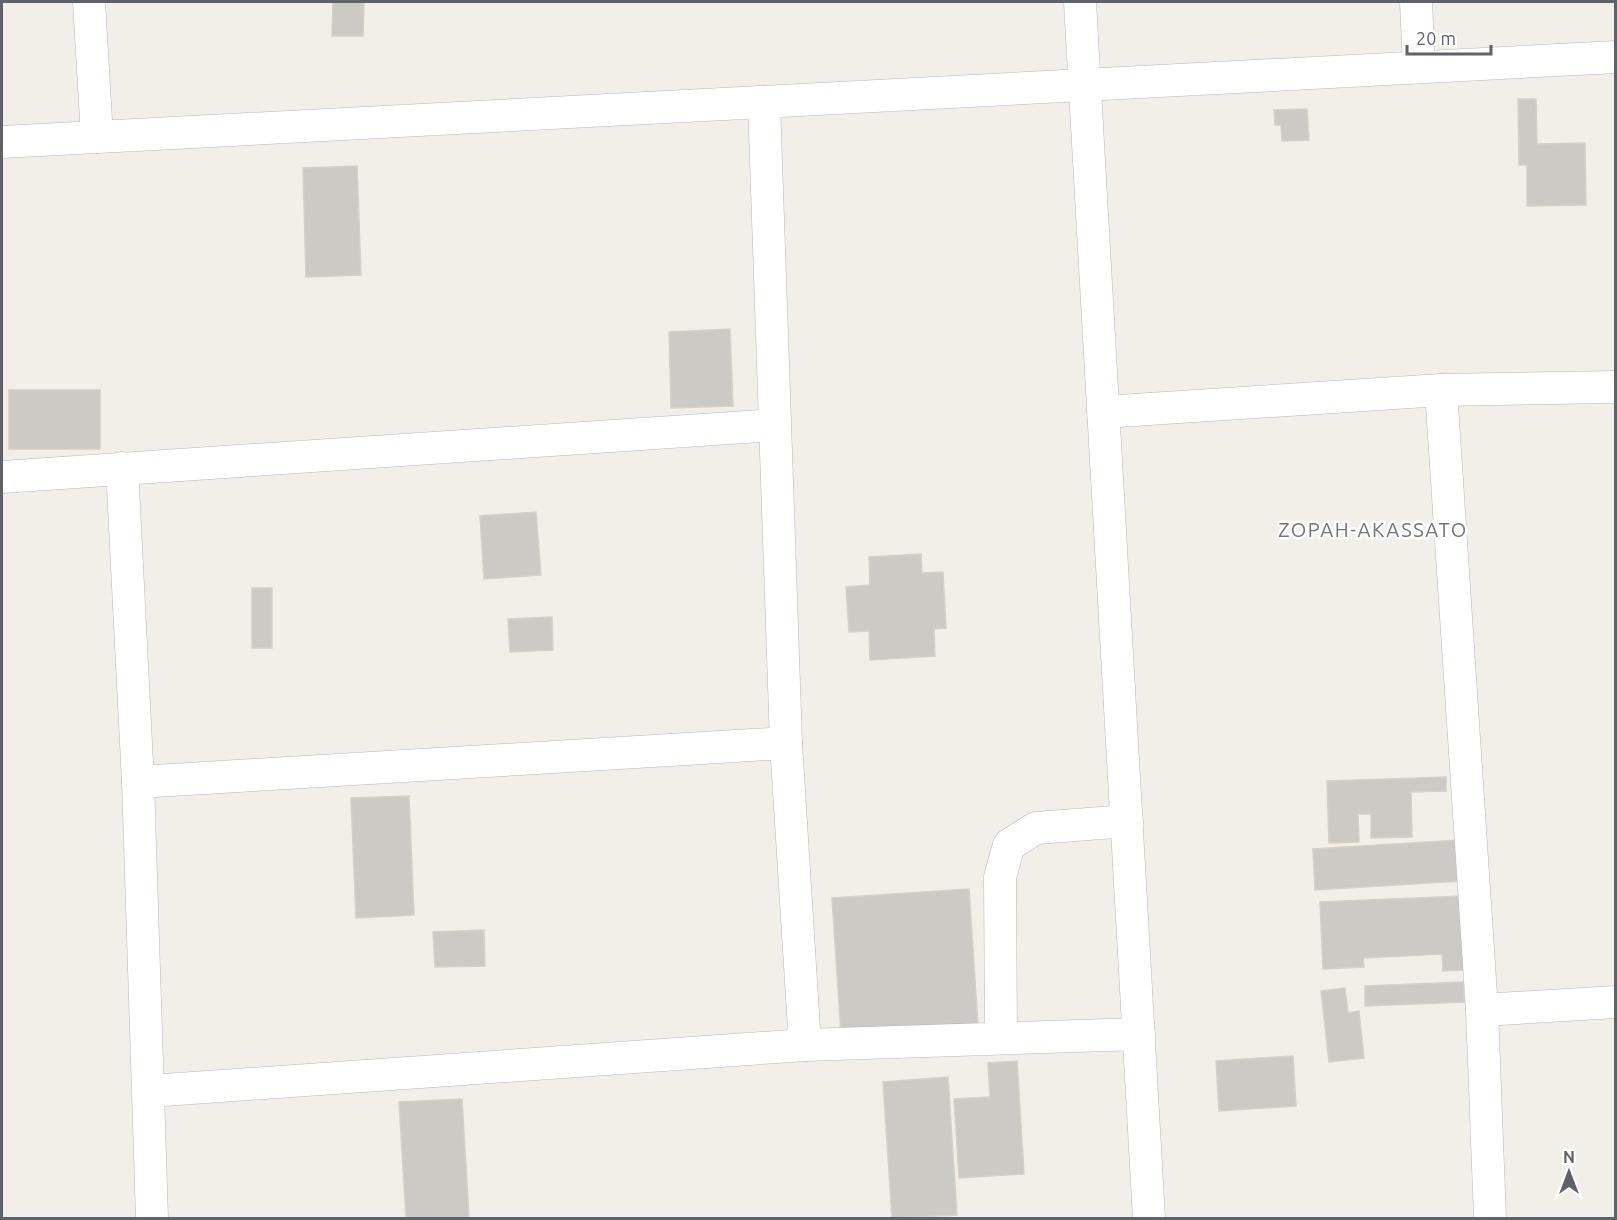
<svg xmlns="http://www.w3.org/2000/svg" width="1617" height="1220" viewBox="0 0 1617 1220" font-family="Ubuntu,sans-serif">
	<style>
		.building { fill: #cccac5; stroke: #d6d1c6; stroke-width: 1.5 }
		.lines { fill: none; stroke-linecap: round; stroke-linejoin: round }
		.minor-casing { stroke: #b5b8bc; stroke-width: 33 }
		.minor { stroke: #fff; stroke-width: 32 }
		.labels { text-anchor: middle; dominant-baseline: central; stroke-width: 5; stroke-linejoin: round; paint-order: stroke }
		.quarter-label { font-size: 20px; letter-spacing: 1.5px; fill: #70757a; stroke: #fff }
	</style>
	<rect width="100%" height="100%" fill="#f1efe8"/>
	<g class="building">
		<polygon points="333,2 364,2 363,36 332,36"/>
		<polygon points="1518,99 1536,99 1537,144 1585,143 1586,205 1527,206 1527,165 1519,165"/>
		<polygon points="1307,109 1309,140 1282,141 1281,125 1275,125 1274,110"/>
		<polygon points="357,166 361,275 306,277 303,168"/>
		<polygon points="730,329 733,406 671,408 669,332"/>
		<rect x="9" y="390" width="91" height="59"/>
		<polygon points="536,512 541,575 484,579 480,516"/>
		<polygon points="921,554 922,573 943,572 946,628 934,629 935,656 870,660 869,631 849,632 846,587 870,585 869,557"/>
		<rect x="252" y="588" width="20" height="60"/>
		<polygon points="552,617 553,650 510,652 508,619"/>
		<polygon points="1446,777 1446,791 1411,792 1412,837 1371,838 1371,814 1358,814 1359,842 1329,843 1327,781"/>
		<polygon points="409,796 414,915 356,918 351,798"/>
		<polygon points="1459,840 1461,881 1315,890 1313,849"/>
		<polygon points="969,889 978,1025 841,1034 832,898"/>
		<polygon points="1462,896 1466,970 1443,971 1442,954 1363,958 1364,967 1323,969 1320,902"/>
		<polygon points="484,930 485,966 435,967 433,932"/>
		<polygon points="1463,982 1464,1002 1365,1006 1365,986"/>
		<polygon points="1345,988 1348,1013 1359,1011 1364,1058 1329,1062 1321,991"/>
		<polygon points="1293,1056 1296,1106 1219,1111 1216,1061"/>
		<polygon points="1017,1061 1024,1174 959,1178 954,1099 990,1097 988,1063"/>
		<polygon points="948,1077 957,1215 892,1218 883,1082"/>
		<polygon points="462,1099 469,1218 406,1218 399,1102"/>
	</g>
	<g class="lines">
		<g class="minor-casing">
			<g id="minor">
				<polyline points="89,2 97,137"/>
				<polyline points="1080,2 1149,1218"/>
				<polyline points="1416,2 1419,67"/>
				<polyline points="764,102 786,743 805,1045"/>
				<polyline points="2,142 1616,57"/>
				<polyline points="1441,390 1482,1010 1490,1218"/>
				<polyline points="1103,412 1441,390 1616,387"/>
				<polyline points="122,468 138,782 152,1218"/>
				<polyline points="2,477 774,425"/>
				<polyline points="138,782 786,743"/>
				<polyline points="1482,1010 1616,1002"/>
				<polyline points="1001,1038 1000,877 1009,845 1036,828 1127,821"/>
				<polyline points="150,1091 805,1045 1139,1034"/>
			</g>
		</g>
		<use href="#minor" class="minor"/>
	</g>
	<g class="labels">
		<g class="quarter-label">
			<text x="1373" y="529">ZOPAH-AKASSATO</text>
		</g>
	</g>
	<rect width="1617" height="1220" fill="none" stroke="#5f6368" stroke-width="6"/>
	<g transform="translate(1569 1172)" stroke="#ffffff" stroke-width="4.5" paint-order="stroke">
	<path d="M0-4.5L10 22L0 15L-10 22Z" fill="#5f6368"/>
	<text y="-9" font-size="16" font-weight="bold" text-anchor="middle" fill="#5f6368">N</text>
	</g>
	<path d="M1407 45v9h84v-9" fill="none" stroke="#5f6368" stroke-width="3"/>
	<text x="1416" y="45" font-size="18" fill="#5f6368" stroke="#ffffff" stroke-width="4.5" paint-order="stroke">20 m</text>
</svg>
